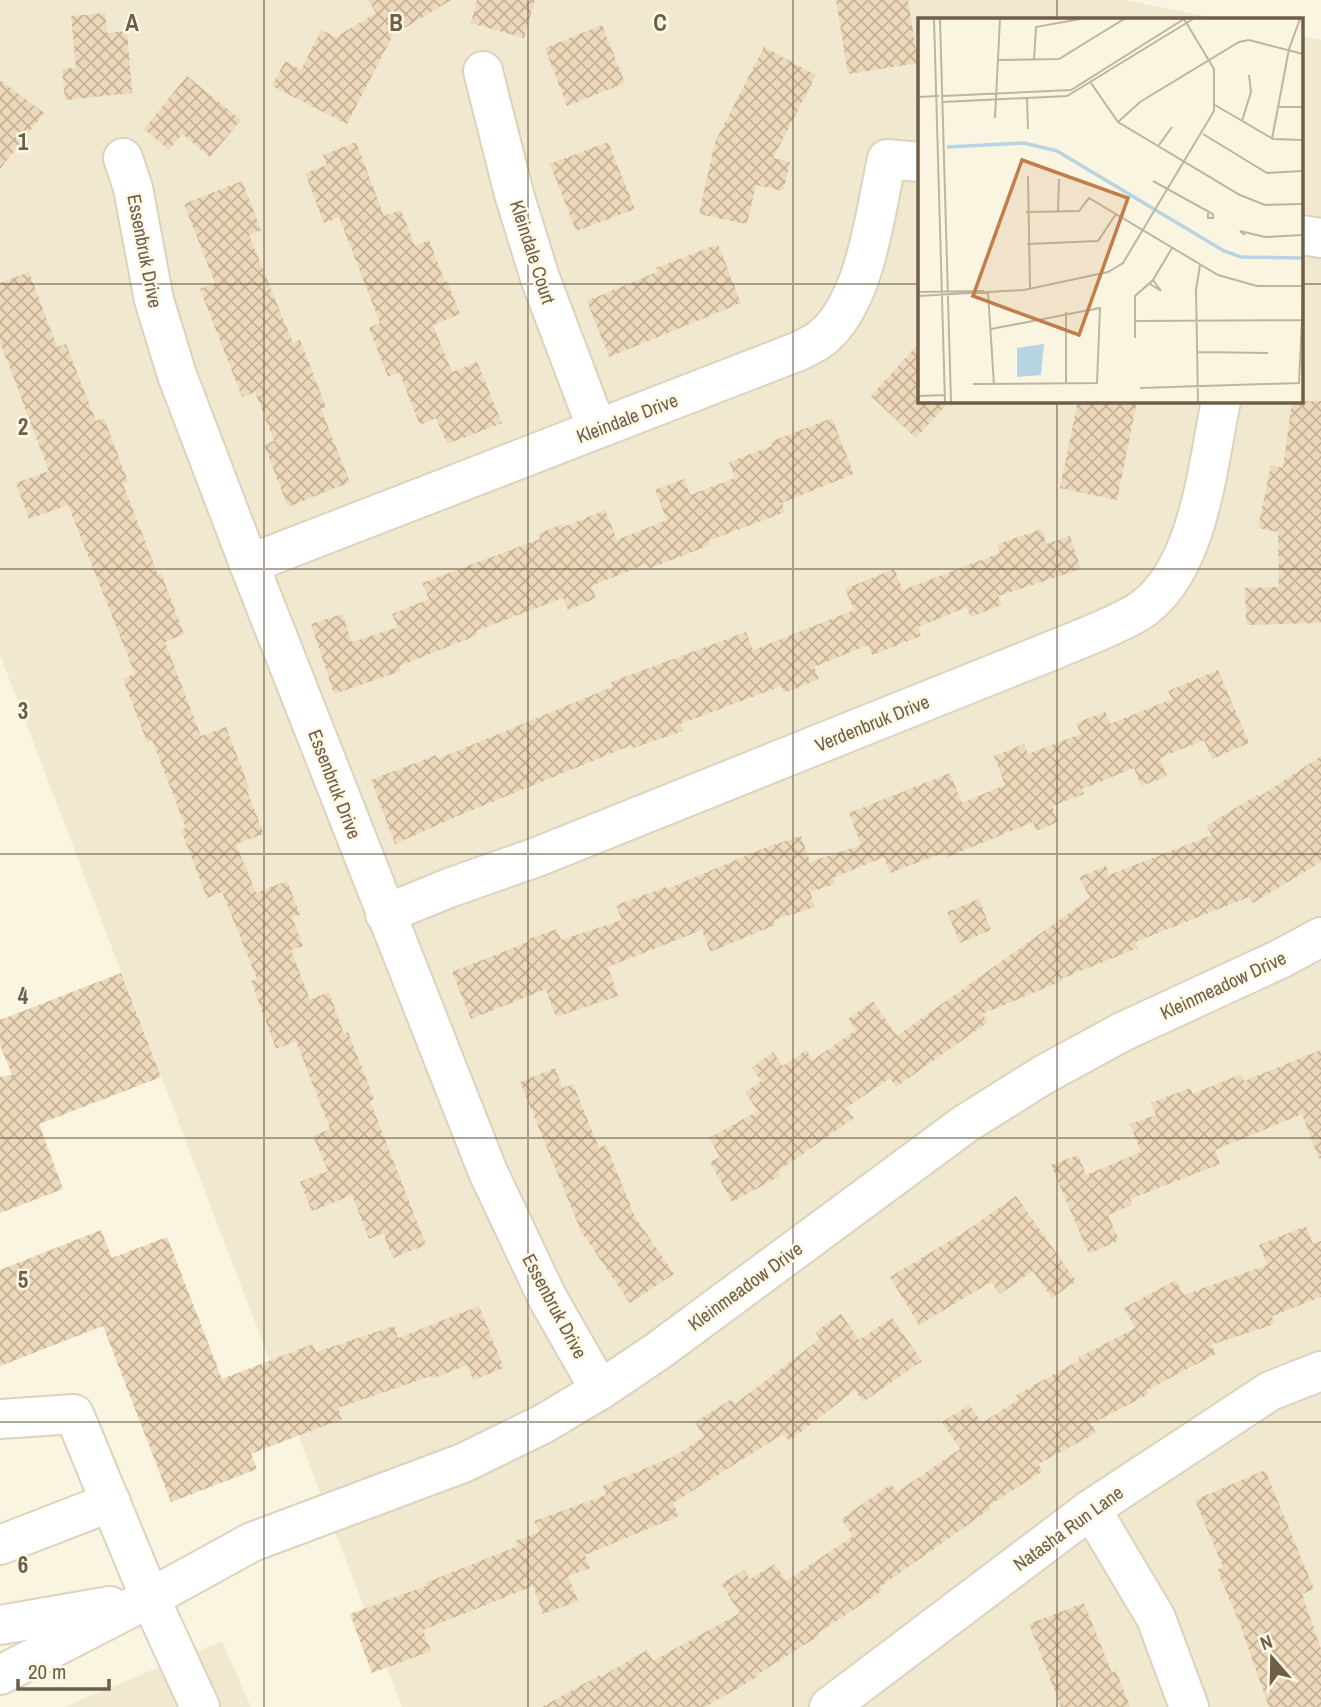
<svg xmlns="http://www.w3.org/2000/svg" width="1321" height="1707" viewBox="0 0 1321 1707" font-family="'Archivo Narrow',sans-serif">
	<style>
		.residential { fill: #f1e8d0 }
		.building { fill: url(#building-cross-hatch) }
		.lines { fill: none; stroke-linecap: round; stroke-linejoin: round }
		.minor-casing { stroke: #ddd2bd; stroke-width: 42 }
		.minor { stroke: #fff; stroke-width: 38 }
		.grid { fill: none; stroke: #6f5e4a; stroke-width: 2; stroke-opacity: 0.55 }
		.labels { text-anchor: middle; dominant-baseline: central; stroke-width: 5; stroke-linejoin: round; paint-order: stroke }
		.street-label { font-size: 19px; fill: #6f5e4a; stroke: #fef9e6 }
		.inset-river { fill: none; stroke: #b7d4e2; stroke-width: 3.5 }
		.inset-road { fill: none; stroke: #beb4a0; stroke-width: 2 }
		.view { fill: #c27d4c; fill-opacity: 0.15; stroke: #c27d4c; stroke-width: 3.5 }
		.inset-edge { fill: none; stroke: #6f5e4a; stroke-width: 3.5 }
		.grid-label { font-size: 23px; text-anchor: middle; font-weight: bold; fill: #6f5e4a; stroke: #fef9e6; stroke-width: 5; stroke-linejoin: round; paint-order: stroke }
	</style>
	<defs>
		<pattern id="building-cross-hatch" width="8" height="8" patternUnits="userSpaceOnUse" patternTransform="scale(1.75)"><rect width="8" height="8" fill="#eed8ba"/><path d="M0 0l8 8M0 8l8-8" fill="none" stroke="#c5b299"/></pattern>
	</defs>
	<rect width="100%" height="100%" fill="#faf5e1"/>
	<g class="residential">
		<polygon points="0,0 1125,0 1220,19 920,19 920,401 1302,401 1302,36 1321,40 1321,1707 402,1707 0,655"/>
		<polygon points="222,1641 251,1707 64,1707"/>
	</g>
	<g class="building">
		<polygon points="368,0 451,0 393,35 347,124 272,86 285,61 301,70 321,30 336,37 376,13"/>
		<polygon points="477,0 535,0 524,38 471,23"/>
		<polygon points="836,0 908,0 918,63 848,74"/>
		<polygon points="105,13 107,33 127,31 132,93 65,100 62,69 76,68 71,16"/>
		<polygon points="602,25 625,83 567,106 545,48"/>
		<polygon points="764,47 816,75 773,158 790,162 783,191 756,185 747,224 699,214 715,142"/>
		<polygon points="187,76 241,120 210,157 182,134 169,150 144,129"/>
		<polygon points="0,80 44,113 0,169"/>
		<polygon points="356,142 384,216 401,210 415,246 429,240 445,282 447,281 460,314 433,325 452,372 477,362 502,423 447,444 436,418 420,425 399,372 388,377 369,328 380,323 339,217 324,223 305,173 327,165 323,155"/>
		<polygon points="608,142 635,209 576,231 550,164"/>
		<polygon points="242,181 261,230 249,235 293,343 300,340 326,407 321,409 350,482 288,507 264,445 274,441 255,392 242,397 200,289 215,283 184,204"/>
		<polygon points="718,244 741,303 609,357 587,301 657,272 656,268"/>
		<polygon points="29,272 57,347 66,344 96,421 104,418 128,482 123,484 158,575 161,573 184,634 165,642 201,736 226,727 249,787 246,788 264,834 236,844 256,893 287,881 300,915 292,917 303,946 291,950 310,1000 329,992 344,1034 348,1032 374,1099 370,1101 426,1245 393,1258 383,1233 369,1239 352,1195 312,1211 300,1182 328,1171 313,1136 330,1129 296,1041 276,1049 251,981 257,979 222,892 207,898 181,830 186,828 152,740 147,742 123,679 135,674 68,505 29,519 16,483 49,471 0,342 0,283"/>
		<polygon points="920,342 920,401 950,401 916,438 871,396"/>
		<polygon points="1078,401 1137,401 1117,500 1060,488"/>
		<polygon points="1292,401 1321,401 1321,623 1246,625 1245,588 1279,587 1278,532 1258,528 1271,465 1283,468"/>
		<polygon points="832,418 854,474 782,503 785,512 708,541 710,545 648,569 646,564 591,586 596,598 568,610 563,598 476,631 478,635 399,666 401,671 334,694 311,624 342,614 352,642 398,627 392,614 429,599 422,583 540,539 538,534 562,524 563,527 605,510 617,540 667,520 655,490 684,479 690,495 735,478 729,462 772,446 770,442"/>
		<polygon points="1042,529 1046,544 1070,536 1081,569 998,596 1002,605 970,617 967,607 918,627 921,636 872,655 868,645 814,667 819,679 784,693 781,686 680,724 683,731 633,748 632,745 460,815 395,844 371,780 436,755 438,759 612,687 611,682 746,632 753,650 854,610 845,589 894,569 903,590 1000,553 997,544"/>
		<polygon points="1218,670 1249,743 1212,759 1204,740 1160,758 1167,776 1141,786 1134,768 1082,789 1084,794 1052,806 1058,822 1036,831 1033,822 948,857 946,852 890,873 884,857 833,878 835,884 810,892 815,907 774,920 775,925 710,952 702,930 608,967 618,996 556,1017 546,989 471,1019 452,972 530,941 529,939 557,929 561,940 622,920 616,905 666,887 667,889 767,847 801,836 810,862 861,845 849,813 950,773 962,803 1005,785 994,756 1024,744 1028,754 1081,734 1076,723 1105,712 1110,724 1172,699 1168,691"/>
		<polygon points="1321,756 1321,862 1253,903 1249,897 1135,942 1138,948 1061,979 1062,981 982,1014 988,1022 896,1087 890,1078 846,1108 854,1118 777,1172 780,1176 732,1202 710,1162 720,1157 709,1138 758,1111 745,1092 761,1081 752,1068 773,1052 783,1066 806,1050 813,1060 856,1030 848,1019 873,1001 897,1036 1090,898 1079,877 1106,866 1109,875 1212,835 1206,826 1257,795 1259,797"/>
		<polygon points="979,899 991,930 960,943 947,912"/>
		<polygon points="121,973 161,1077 39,1124 63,1189 0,1213 0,1077 12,1075 0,1045 0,1020"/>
		<polygon points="1321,1050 1321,1158 1319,1159 1302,1114 1215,1150 1220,1164 1130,1199 1132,1205 1108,1215 1119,1240 1089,1254 1051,1165 1078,1155 1086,1175 1141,1152 1130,1124 1156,1115 1151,1103 1190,1088 1193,1094 1241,1074 1244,1081"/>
		<polygon points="555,1068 563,1088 573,1084 599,1148 606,1145 635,1217 674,1274 630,1303 581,1231 520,1082"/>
		<polygon points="1016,1196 1076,1281 1052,1298 1033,1271 1000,1294 991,1282 919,1325 890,1277 966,1231"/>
		<polygon points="1306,1226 1313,1244 1321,1241 1321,1297 1272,1316 1274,1324 1211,1345 1216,1354 1147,1390 1149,1394 1091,1424 1096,1433 1038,1464 1043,1471 988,1506 990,1509 880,1587 882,1591 818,1633 820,1635 758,1674 759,1676 705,1707 542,1707 600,1675 601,1677 647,1650 653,1661 740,1613 721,1584 744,1570 750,1579 775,1564 786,1581 853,1536 841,1519 891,1484 897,1492 960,1449 942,1422 969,1405 982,1423 1019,1399 1016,1395 1080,1360 1078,1358 1135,1328 1124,1308 1176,1280 1184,1295 1267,1265 1259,1245"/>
		<polygon points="101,1230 112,1258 167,1237 222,1379 313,1344 316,1352 394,1326 398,1338 479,1306 504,1368 473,1380 467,1365 432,1379 431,1376 338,1408 342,1419 251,1454 257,1469 171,1502 103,1326 0,1366 0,1270"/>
		<polygon points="841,1314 859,1340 892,1318 922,1361 863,1402 855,1390 789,1441 783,1434 673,1503 679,1516 585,1555 590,1568 568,1576 578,1601 543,1614 533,1586 423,1630 431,1651 372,1673 350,1614 426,1586 425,1583 518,1546 516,1541 539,1532 534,1521 606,1495 602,1486 673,1457 704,1437 695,1422 732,1399 735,1404 820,1339 815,1332"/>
		<polygon points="1265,1470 1314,1589 1302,1594 1321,1649 1321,1707 1269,1707 1238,1619 1217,1570 1223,1567 1195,1500"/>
		<polygon points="1084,1603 1112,1673 1116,1671 1130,1707 1061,1707 1029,1624"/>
	</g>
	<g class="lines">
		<g class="minor-casing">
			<g id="minor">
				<polyline points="483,71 514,194 540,278 597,429"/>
				<polyline points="123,158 133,188 154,300 177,375 249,564 488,1172 547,1297 600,1390"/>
				<polyline points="1302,235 1321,238"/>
				<path d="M249,564L799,351C807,347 816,343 823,337C866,301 875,213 887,159L920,162"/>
				<path d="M385,914L449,888L537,857L1056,649C1082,638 1110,628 1135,614C1199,577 1207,467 1221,401"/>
				<polyline points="0,1419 74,1414 150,1598 200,1707"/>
				<polyline points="1091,1509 1156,1618 1189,1707"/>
				<polyline points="0,1545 111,1502"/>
				<polyline points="0,1625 110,1606"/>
				<polyline points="0,1675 150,1598 252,1542 463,1463 543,1424 600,1390 658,1351 965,1124 1043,1075 1122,1032 1280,959 1321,937"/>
				<polyline points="829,1707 1091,1509 1270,1391 1321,1371"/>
			</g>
		</g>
		<use href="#minor" class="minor"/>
	</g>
	<path class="grid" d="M264,0V1707M528,0V1707M793,0V1707M1057,0V19M0,284H920M1302,284H1321M1057,401V1707M0,569H1321M0,854H1321M0,1138H1321M0,1422H1321"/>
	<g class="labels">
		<g class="street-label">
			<text transform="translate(145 251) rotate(79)">Essenbruk Drive</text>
			<text transform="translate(533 252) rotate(72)">Kleindale Court</text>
			<text transform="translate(627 418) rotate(-21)">Kleindale Drive</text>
			<text transform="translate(872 723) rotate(-22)">Verdenbruk Drive</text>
			<text transform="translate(335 784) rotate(69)">Essenbruk Drive</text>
			<text transform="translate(1223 985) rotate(-25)">Kleinmeadow Drive</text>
			<text transform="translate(745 1286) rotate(-36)">Kleinmeadow Drive</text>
			<text transform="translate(555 1306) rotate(62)">Essenbruk Drive</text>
			<text transform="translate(1068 1528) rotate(-36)">Natasha Run Lane</text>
		</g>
	</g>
	<g transform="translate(918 18)">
		<rect width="385" height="385" fill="#faf5e1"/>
		<path d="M126,326L123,357L99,359V330Z" fill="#b7d4e2"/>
		<path class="inset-river" d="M29,129L106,125L139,133L306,233L323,239L385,240"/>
		<path class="inset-road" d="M16,1L27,384M22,1L33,384M80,42L141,41L206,1M116,42L118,9L162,1M173,65L200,104L322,177L347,187L385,186M25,78L153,72L266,1M0,79L21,78M109,81L110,111M25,84L149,78L275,1M297,87L355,121L385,122M361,89H385M77,100L82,1M324,103L333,74L331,57M200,104L222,84L321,24L331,22L385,36M285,116L349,155L385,153M354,121L371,31L382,1M241,127L254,109M110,158L112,270M235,163L295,196V200H290V195M140,193L141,161M108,194L161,193L171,180L300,257L339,268H385M327,217L322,213L347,219L385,217M109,226L180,223L198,196M232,266L243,273L235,262M0,274L66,273M70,274L76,367M0,278L106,272L190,254L205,245L296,93V51L266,1M148,294V366M217,303L384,302M217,320V278L235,262L254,230M280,334L350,335M55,366L179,365L182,290L73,311M222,370L381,365L385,280M0,378L27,377M280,384L278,272L282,247"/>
		<path class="view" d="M104,142L210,180L161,317L55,278Z"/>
		<rect width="385" height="385" class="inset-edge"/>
	</g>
	<g class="grid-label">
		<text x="132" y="31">A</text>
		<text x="396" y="31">B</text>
		<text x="660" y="31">C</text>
		<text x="23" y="150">1</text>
		<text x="23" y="435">2</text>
		<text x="23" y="719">3</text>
		<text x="23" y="1004">4</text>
		<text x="23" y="1288">5</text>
		<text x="23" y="1573">6</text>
	</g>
	<g transform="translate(1272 1658) rotate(340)" stroke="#fef9e6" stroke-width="5" paint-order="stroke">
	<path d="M0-5L12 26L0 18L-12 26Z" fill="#6f5e4a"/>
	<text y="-10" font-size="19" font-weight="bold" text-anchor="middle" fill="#6f5e4a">N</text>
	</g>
	<path d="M18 1679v10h91v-10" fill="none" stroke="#6f5e4a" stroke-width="3.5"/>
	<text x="28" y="1679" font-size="21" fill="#6f5e4a" stroke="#fef9e6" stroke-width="5" paint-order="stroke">20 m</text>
</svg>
